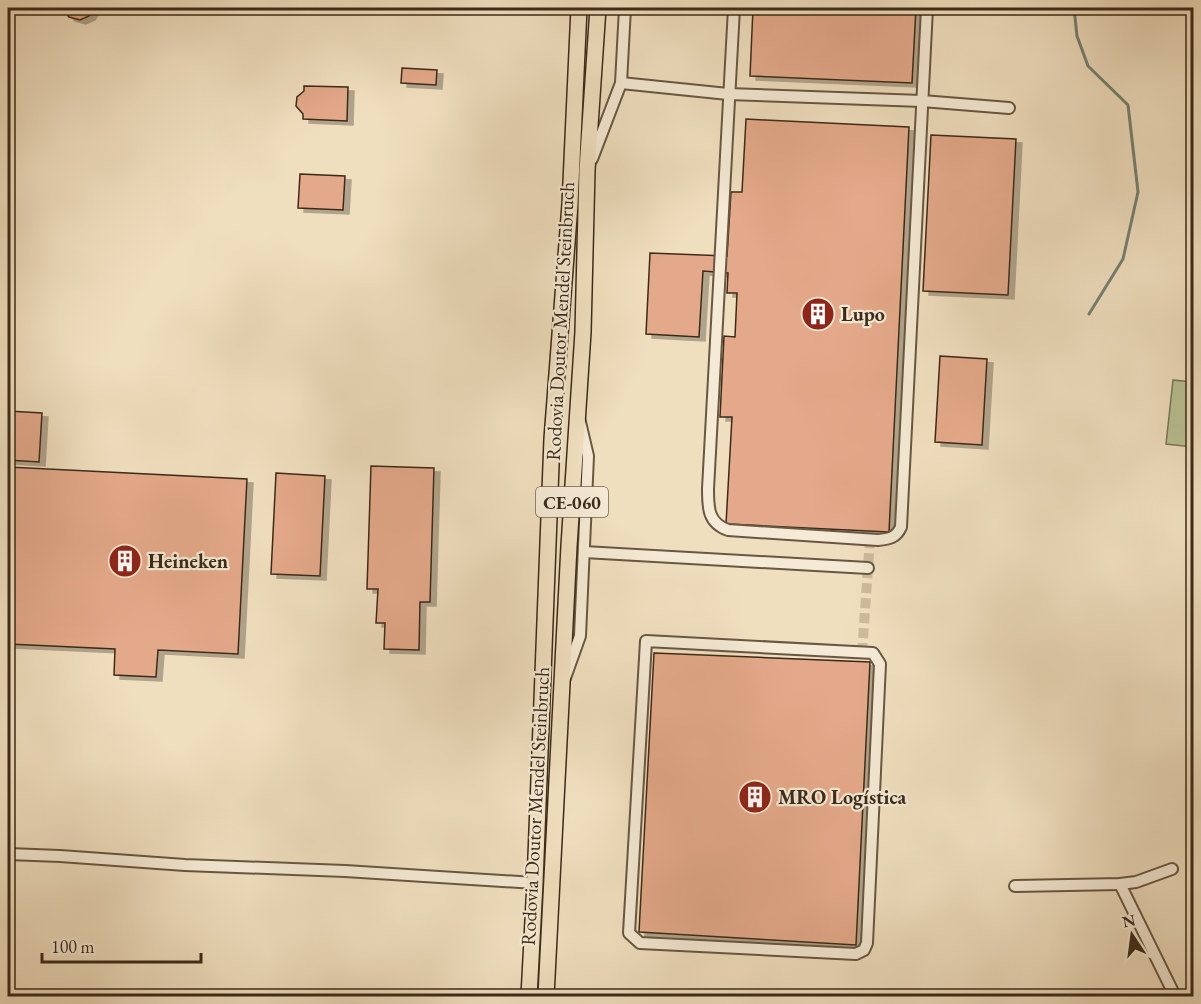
<svg xmlns="http://www.w3.org/2000/svg" width="1201" height="1004" viewBox="0 0 1201 1004" font-family="'EB Garamond',serif">
	<style>
		.green { fill: #b8c293; stroke: #7a7656; stroke-width: 1.5 }
		.lines { fill: none; stroke-linecap: round; stroke-linejoin: round }
		.stream { stroke: #748274; stroke-width: 3 }
		.building { fill: #e4a98a; stroke: #3b2a19; stroke-width: 1.5; filter: url(#shadow) }
		.minor-tunnel { stroke: #ccbb9e; stroke-width: 10; stroke-dasharray: 10 5; stroke-linecap: butt }
		.minor-casing { stroke: #685742; stroke-width: 14 }
		.highway-casing { stroke: #3b2a19; stroke-width: 18 }
		.minor { stroke: #f5ead5; stroke-width: 10 }
		.highway { stroke: #f0dfbf; stroke-width: 15 }
		.labels { text-anchor: middle; dominant-baseline: central; stroke-width: 4.5; stroke-linejoin: round; paint-order: stroke }
		.shield { fill: #f5ead5; stroke: #736451; stroke-width: 1.5 }
		.shield-label { font-size: 18px; font-weight: bold; fill: #3b2a19 }
		.poi-label { font-size: 20px; font-weight: bold; fill: #3b2a19; stroke: #f5ead5; text-anchor: start }
		.street-label { font-size: 20px; fill: #3b2a19; stroke: #f5ead5 }
	</style>
	<defs>
		<filter id="shadow"><feDropShadow dx="6" dy="4" stdDeviation="0" flood-color="#0004"/></filter>
	</defs>
	<rect width="100%" height="100%" fill="#f0dfbf"/>
	<filter id="stains"><feTurbulence type="fractalNoise" baseFrequency=".00333" numOctaves="4"/><feColorMatrix values="0 0 0 0 .2 0 0 0 0 .09 0 0 0 0 .02 0 0 0 .5 -.17"/></filter>
	<radialGradient id="worn" r=".72"><stop offset=".6" stop-color="#630" stop-opacity="0"/><stop offset="1" stop-color="#630" stop-opacity=".3"/></radialGradient>
	<polygon class="green" points="1173,380 1193,382 1193,447 1166,444"/>
	<g class="lines">
		<polyline class="stream" points="1074,8 1077,36 1088,66 1128,105 1138,192 1123,259 1089,314"/>
	</g>
	<g class="building">
		<polygon points="62,8 94,8 89,16 80,20 69,17"/>
		<polygon points="753,8 916,8 912,83 750,76"/>
		<polygon points="402,68 437,70 436,85 401,83"/>
		<polygon points="304,86 348,87 347,121 303,119 303,114 296,106 297,97 304,91"/>
		<polygon points="746,119 909,127 889,532 726,524 732,417 720,417 724,336 735,337 737,293 727,293 728,273 703,271 699,337 646,334 650,253 727,256 731,192 742,192"/>
		<polygon points="931,135 1016,139 1008,295 923,291"/>
		<polygon points="300,174 345,176 343,210 298,208"/>
		<polygon points="940,356 987,359 982,445 935,442"/>
		<polygon points="8,411 42,413 39,462 8,460"/>
		<polygon points="371,466 434,468 430,602 420,602 419,650 384,649 385,623 376,623 378,589 367,589"/>
		<polygon points="8,467 247,479 238,654 158,650 156,677 114,675 115,649 8,644"/>
		<polygon points="276,473 325,476 320,576 271,574"/>
		<polygon points="654,653 870,662 856,945 639,932"/>
	</g>
	<g class="lines">
		<polyline class="minor-tunnel" points="862,653 870,539"/>
		<g class="minor-casing">
			<g id="minor">
				<path d="M734,8L708,489C708,508 708,523 728,530L878,540C889,539 896,538 901,527L927,8"/>
				<polyline points="621,83 728,94 922,101 1009,108"/>
				<polyline points="592,159 621,83 625,8"/>
				<polyline points="584,552 868,568"/>
				<polygon points="646,641 873,653 880,664 867,943 864,950 856,954 640,943 629,933"/>
				<polyline points="565,678 580,636 588,456 580,422"/>
				<polyline points="8,854 60,856 185,865 345,871 535,883"/>
				<polyline points="1120,884 1175,996"/>
				<polyline points="1015,886 1120,884 1136,882 1172,869"/>
			</g>
		</g>
		<g class="highway-casing">
			<g id="highway">
				<polyline points="529,996 535,883 552,439 570,204 579,8"/>
				<polyline points="546,996 569,546 583,332 587,170 598,8"/>
			</g>
		</g>
		<use href="#minor" class="minor"/>
		<use href="#highway" class="highway"/>
	</g>
	<defs>
		<g id="building-disc" transform="scale(1.725)"><circle r="9.5" fill="#8f2418" stroke="#f5ead5"/><path d="M-4-6H4V6H1V3H-1V6H-4ZM-2.5-4.3h1.7v1.8h-1.7ZM.8-4.3h1.7v1.8H.8ZM-2.5-1h1.7V.8h-1.7ZM.8-1h1.7V.8H.8Z" fill="#fff"/></g>
	</defs>
	<g fill-rule="evenodd">
		<use href="#building-disc" x="818" y="314"/>
		<use href="#building-disc" x="125" y="561"/>
		<use href="#building-disc" x="755" y="797"/>
	</g>
	<g class="labels">
		<rect class="shield" x="536" y="487" width="72" height="30" rx="4.5"/>
		<g class="shield-label">
			<text x="572" y="502">CE-060</text>
		</g>
		<g class="poi-label">
			<text x="841" y="314">Lupo</text>
			<text x="148" y="561">Heineken</text>
			<text x="778" y="797">MRO Logística</text>
		</g>
		<g class="street-label">
			<text transform="translate(560 321) rotate(-87)">Rodovia Doutor Mendel Steinbruch</text>
			<text transform="translate(535 806) rotate(-87)">Rodovia Doutor Mendel Steinbruch</text>
		</g>
	</g>
	<rect width="1201" height="1004" fill="none" stroke="#f0dfbf" stroke-width="30"/>
	<rect x="9" y="9" width="1183" height="986" fill="none" stroke="#3b2a19" stroke-width="3"/>
	<rect x="15" y="15" width="1171" height="974" fill="none" stroke="#3b2a19" stroke-width="1.5"/>
	<g transform="translate(1132 935) rotate(347)" stroke="#f5ead5" stroke-width="4.5" paint-order="stroke">
	<path d="M0-4.5L10 22L0 15L-10 22Z" fill="#3b2a19"/>
	<text y="-9" font-size="16" font-weight="bold" text-anchor="middle" fill="#3b2a19">N</text>
	</g>
	<path d="M42 953v9h159v-9" fill="none" stroke="#3b2a19" stroke-width="3"/>
	<text x="51" y="953" font-size="18" fill="#3b2a19" stroke="#f5ead5" stroke-width="4.5" paint-order="stroke">100 m</text>
	<rect width="100%" height="100%" filter="url(#stains)"/>
	<rect width="100%" height="100%" fill="url(#worn)"/>
</svg>
